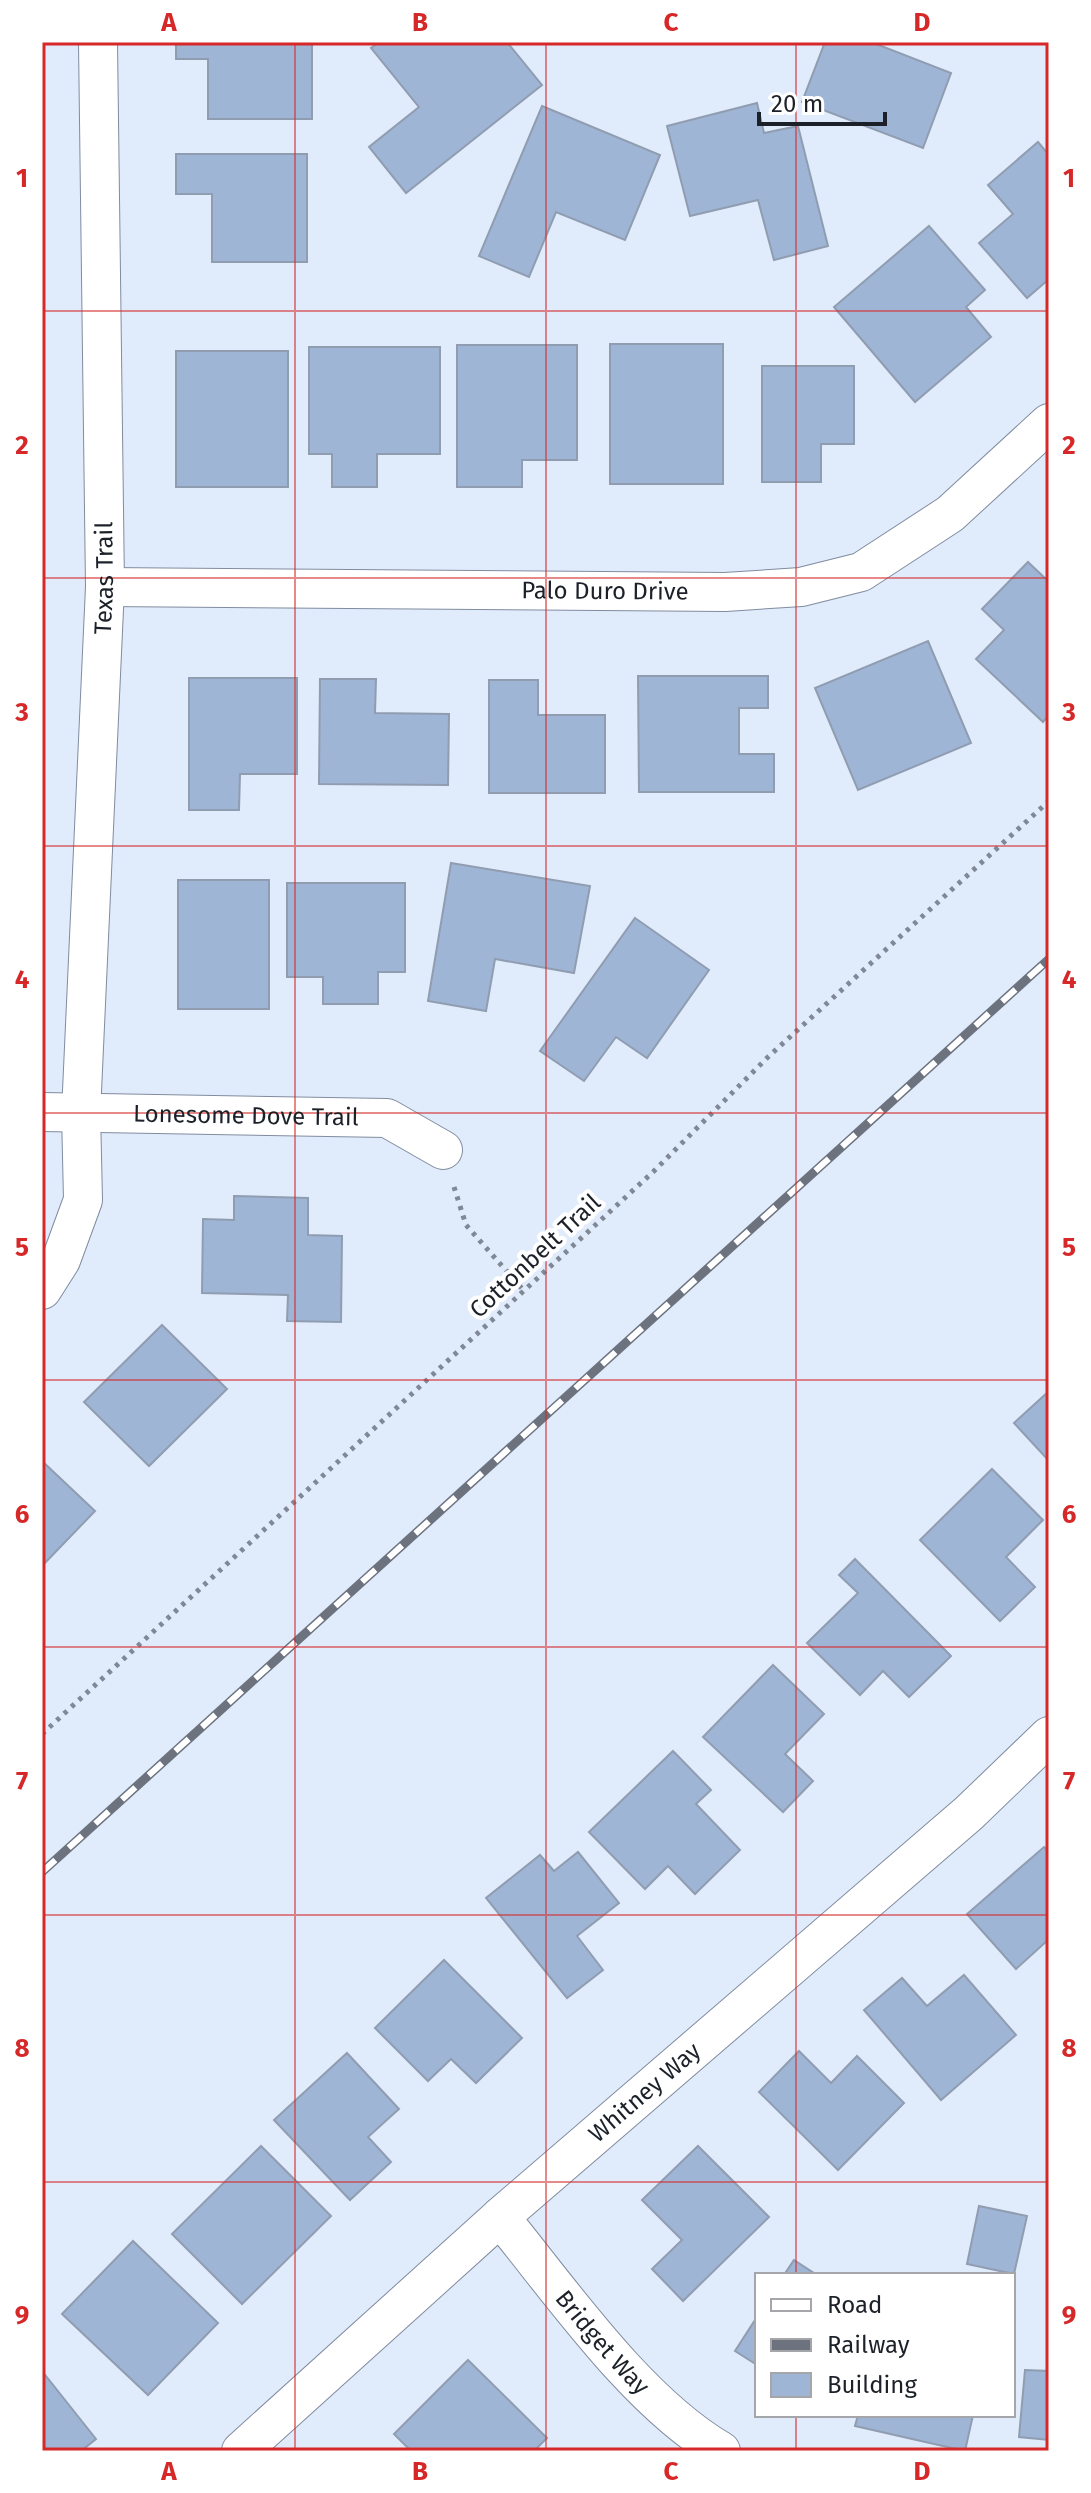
<svg xmlns="http://www.w3.org/2000/svg" width="1091" height="2493" viewBox="0 0 1091 2493" font-family="'Fira Sans',sans-serif">
	<style>
		.building { fill: #9fb5d5; stroke: #909db1; stroke-width: 2 }
		.lines { fill: none; stroke-linecap: round; stroke-linejoin: round }
		.street-casing { stroke: #808c9f; stroke-width: 40 }
		.path { stroke: #808895; stroke-width: 5; stroke-dasharray: 4 6; stroke-linecap: butt }
		.street { stroke: #fff; stroke-width: 38 }
		.rail-casing { stroke: #6c737f; stroke-width: 9 }
		.rail { stroke: #fff; stroke-width: 6; stroke-dasharray: 18; stroke-linecap: butt }
		.grid { fill: none; stroke: #d62828; stroke-width: 2; stroke-opacity: 0.55 }
		.labels { text-anchor: middle; dominant-baseline: central; stroke-width: 8; stroke-linejoin: round; paint-order: stroke }
		.street-label { font-size: 24px; fill: #1c2129; stroke: #fff }
		.neatline { fill: none; stroke: #d62828; stroke-width: 3 }
		.grid-label { font-size: 26px; text-anchor: middle; font-weight: bold; fill: #d62828 }
	</style>
	<rect width="100%" height="100%" fill="#e0ebfc"/>
	<g class="building">
		<polygon points="176,42 312,42 312,119 208,119 208,59 176,59"/>
		<polygon points="379,42 507,42 542,85 406,193 369,147 419,107 371,48"/>
		<polygon points="825,42 871,42 951,73 923,148 802,102"/>
		<polygon points="757,103 764,133 798,126 828,246 774,260 758,200 690,216 667,126"/>
		<polygon points="542,106 660,155 625,240 556,212 529,277 479,256"/>
		<polygon points="1038,142 1049,155 1049,279 1027,298 979,243 1013,214 988,185"/>
		<polygon points="176,154 307,154 307,262 212,262 212,194 176,194"/>
		<polygon points="929,226 985,290 966,307 991,337 915,402 834,307"/>
		<rect x="610" y="344" width="113" height="140"/>
		<polygon points="457,345 577,345 577,460 522,460 522,487 457,487"/>
		<polygon points="309,347 440,347 440,454 377,454 377,487 332,487 332,454 309,454"/>
		<rect x="176" y="351" width="112" height="136"/>
		<polygon points="762,366 854,366 854,444 821,444 821,482 762,482"/>
		<polygon points="1028,562 1049,582 1049,715 1043,722 976,659 1004,630 982,609"/>
		<polygon points="928,641 971,743 858,790 815,688"/>
		<polygon points="638,676 768,676 768,708 739,708 739,754 774,754 774,792 639,792"/>
		<polygon points="189,678 297,678 297,774 240,774 239,810 189,810"/>
		<polygon points="320,679 376,679 375,713 449,714 448,785 319,784"/>
		<polygon points="489,680 538,680 538,715 605,715 605,793 489,793"/>
		<polygon points="451,863 590,886 574,973 495,959 486,1011 428,1001"/>
		<rect x="178" y="880" width="91" height="129"/>
		<polygon points="287,883 405,883 405,972 378,972 378,1004 323,1004 323,977 287,977"/>
		<polygon points="635,918 709,970 647,1058 616,1037 584,1081 540,1051"/>
		<polygon points="234,1196 308,1198 308,1235 342,1236 341,1322 287,1321 288,1295 202,1293 203,1219 234,1220"/>
		<polygon points="162,1325 227,1389 149,1466 84,1402"/>
		<polygon points="1049,1391 1049,1461 1014,1423"/>
		<polygon points="42,1461 95,1511 42,1566"/>
		<polygon points="992,1469 1043,1520 1006,1557 1035,1587 1000,1621 920,1540"/>
		<polygon points="855,1559 951,1656 909,1697 883,1671 860,1695 807,1643 858,1593 839,1575"/>
		<polygon points="773,1665 824,1714 785,1754 813,1781 783,1812 703,1737"/>
		<polygon points="673,1751 711,1790 696,1804 740,1850 695,1894 668,1866 645,1889 589,1832"/>
		<polygon points="1044,1847 1049,1852 1049,1939 1016,1969 967,1914"/>
		<polygon points="578,1852 619,1903 577,1936 603,1970 567,1998 486,1898 540,1855 554,1871"/>
		<polygon points="444,1960 522,2038 476,2083 451,2059 428,2081 375,2028"/>
		<polygon points="964,1975 1016,2035 941,2100 864,2010 902,1978 927,2006"/>
		<polygon points="799,2051 831,2083 857,2056 904,2103 838,2170 759,2092"/>
		<polygon points="347,2053 399,2109 368,2137 391,2162 350,2200 274,2120"/>
		<polygon points="261,2146 331,2216 242,2304 172,2234"/>
		<polygon points="698,2146 769,2217 683,2301 652,2269 682,2240 642,2200"/>
		<polygon points="979,2206 1027,2216 1014,2274 967,2264"/>
		<polygon points="133,2241 218,2323 148,2395 62,2314"/>
		<polygon points="794,2260 817,2275 784,2275"/>
		<polygon points="757,2317 757,2365 735,2351"/>
		<polygon points="468,2360 547,2438 534,2451 411,2451 394,2434"/>
		<polygon points="1025,2370 1049,2371 1049,2440 1019,2437"/>
		<polygon points="42,2371 96,2439 81,2451 47,2451 42,2445"/>
		<polygon points="858,2415 973,2415 965,2451 855,2426"/>
	</g>
	<g class="lines">
		<g class="street-casing">
			<g id="street">
				<path id="s1" d="M105,587L725,592L801,587L861,572L950,514L1049,423"/>
				<path id="s2" d="M42,1112L387,1118L443,1150"/>
				<path id="s3" d="M42,1290L61,1260L83,1200L81,1113L105,587L98,42"/>
				<path id="s4" d="M500,2217C562,2293 637,2402 721,2451"/>
				<path id="s5" d="M241,2451L500,2217L969,1813L1049,1736"/>
			</g>
		</g>
		<g class="path">
			<polyline points="454,1187 466,1225 524,1291"/>
			<polyline points="42,1734 653,1172 768,1057 1049,801"/>
		</g>
		<use href="#street" class="street"/>
		<g class="rail-casing">
			<polyline id="rail" points="42,1872 1049,959"/>
		</g>
		<use href="#rail" class="rail"/>
	</g>
	<path class="grid" d="M295,42V2451M546,42V2451M796,42V2275M42,311H1049M42,578H1049M42,846H1049M42,1113H1049M42,1380H1049M42,1647H1049M42,1915H1049M42,2182H1049M796,2415V2451"/>
	<g class="labels">
		<g class="street-label">
			<text stroke="none"><textPath href="#s3" startOffset="722">Texas Trail</textPath></text>
			<text stroke="none"><textPath href="#s1" startOffset="500">Palo Duro Drive</textPath></text>
			<text stroke="none"><textPath href="#s2" startOffset="204">Lonesome Dove Trail</textPath></text>
			<text transform="translate(535 1256) rotate(-43)">Cottonbelt Trail</text>
			<text stroke="none"><textPath href="#s5" startOffset="540">Whitney Way</textPath></text>
			<text stroke="none"><textPath href="#s4" startOffset="162">Bridget Way</textPath></text>
		</g>
	</g>
	<rect width="1091" height="2493" fill="none" stroke="#ffffff" stroke-width="88"/>
	<rect x="755" y="2273" width="260" height="144" fill="#ffffff" stroke="#a4a6a9" stroke-width="2"/>
	<rect x="771" y="2299" width="40" height="12" fill="#ffffff" stroke="#a4a6a9" stroke-width="2"/>
	<text x="827" y="2313" font-size="24" fill="#1c2129">Road</text>
	<rect x="771" y="2339" width="40" height="12" fill="#6c737f" stroke="#a4a6a9" stroke-width="2"/>
	<text x="827" y="2353" font-size="24" fill="#1c2129">Railway</text>
	<rect x="771" y="2373" width="40" height="24" fill="#9fb5d5" stroke="#a4a6a9" stroke-width="2"/>
	<text x="827" y="2393" font-size="24" fill="#1c2129">Building</text>
	<path d="M759 112v12h126v-12" fill="none" stroke="#1c2129" stroke-width="4"/>
	<text x="771" y="112" font-size="24" fill="#1c2129" stroke="#ffffff" stroke-width="6" paint-order="stroke">20 m</text>
	<rect x="44" y="44" width="1003" height="2405" class="neatline"/>
	<g class="grid-label">
		<text x="169" y="31">A</text>
		<text x="420" y="31">B</text>
		<text x="671" y="31">C</text>
		<text x="922" y="31">D</text>
		<text x="22" y="187">1</text>
		<text x="1069" y="187">1</text>
		<text x="22" y="454">2</text>
		<text x="1069" y="454">2</text>
		<text x="22" y="721">3</text>
		<text x="1069" y="721">3</text>
		<text x="22" y="988">4</text>
		<text x="1069" y="988">4</text>
		<text x="22" y="1256">5</text>
		<text x="1069" y="1256">5</text>
		<text x="22" y="1523">6</text>
		<text x="1069" y="1523">6</text>
		<text x="22" y="1790">7</text>
		<text x="1069" y="1790">7</text>
		<text x="22" y="2057">8</text>
		<text x="1069" y="2057">8</text>
		<text x="22" y="2324">9</text>
		<text x="1069" y="2324">9</text>
		<text x="169" y="2480">A</text>
		<text x="420" y="2480">B</text>
		<text x="671" y="2480">C</text>
		<text x="922" y="2480">D</text>
	</g>
</svg>
